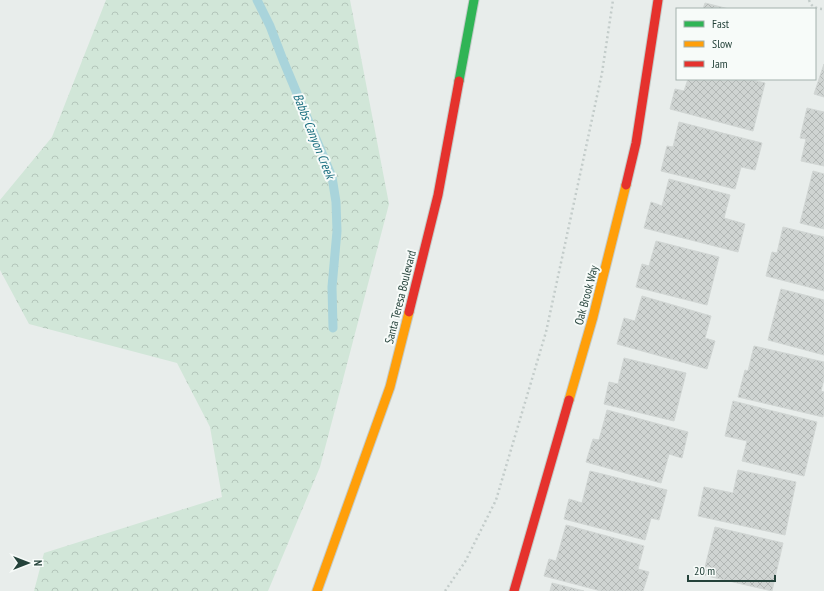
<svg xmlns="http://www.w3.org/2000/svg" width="824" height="591" viewBox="0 0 824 591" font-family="'PT Sans Narrow',sans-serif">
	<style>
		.forest { fill: url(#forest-crowns) }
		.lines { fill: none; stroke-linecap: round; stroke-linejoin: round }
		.stream { stroke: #a9d4db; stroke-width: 9 }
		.building { fill: url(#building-cross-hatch); stroke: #d1d6d4 }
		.fast-casing { stroke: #c3cbc8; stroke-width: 11 }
		.slow-casing { stroke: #c3cbc8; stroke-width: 11 }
		.jam-casing { stroke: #c3cbc8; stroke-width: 11 }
		.path { stroke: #c3ccca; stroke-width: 2.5; stroke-dasharray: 2 3; stroke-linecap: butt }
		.fast { stroke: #30b455; stroke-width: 9 }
		.slow { stroke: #ff9f0a; stroke-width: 9 }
		.jam { stroke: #e5322d; stroke-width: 9 }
		.labels { text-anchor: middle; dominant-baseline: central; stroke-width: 4; stroke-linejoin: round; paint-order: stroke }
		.street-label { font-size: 12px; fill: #24423a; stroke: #f7fbf9 }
		.water-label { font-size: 13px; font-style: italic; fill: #1c6f80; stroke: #f7fbf9 }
	</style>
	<defs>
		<pattern id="forest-crowns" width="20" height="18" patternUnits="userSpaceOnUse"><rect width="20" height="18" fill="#d1e6d8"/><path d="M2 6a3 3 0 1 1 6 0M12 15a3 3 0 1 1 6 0" fill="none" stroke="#b3c6ba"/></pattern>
		<pattern id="building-cross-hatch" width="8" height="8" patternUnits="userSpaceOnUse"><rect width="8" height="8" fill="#cfd4d2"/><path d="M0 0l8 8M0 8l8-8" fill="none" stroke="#b2b7b5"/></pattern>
	</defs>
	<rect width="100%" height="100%" fill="#e8edeb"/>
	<polygon class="forest" points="106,0 350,0 389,204 320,467 268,591 34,591 44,553 222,497 210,427 177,363 29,324 0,270 0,200 52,137"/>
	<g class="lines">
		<polyline class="stream" points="257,0 270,26 283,60 332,177 336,202 337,231 332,287 333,328"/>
	</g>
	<g class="building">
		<polygon points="705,3 729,9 703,9"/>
		<polygon points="824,64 824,97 814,94"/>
		<polygon points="688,79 748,79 765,83 753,131 670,109 675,89 684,91"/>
		<polygon points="807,108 824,112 824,166 801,161 806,139 800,138"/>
		<polygon points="679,122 762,143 755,170 741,167 735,189 661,171 667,146 673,147"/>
		<polygon points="813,171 824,174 824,229 800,223"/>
		<polygon points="669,179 730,195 724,218 745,224 738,252 644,228 651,202 662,206"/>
		<polygon points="783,227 824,237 824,291 766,276 772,252 777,253"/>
		<polygon points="656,241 719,257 707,305 636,287 642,264 649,266"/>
		<polygon points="781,289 824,300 824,355 768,340"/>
		<polygon points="642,296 711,316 705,338 715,341 707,369 617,344 624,318 635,321"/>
		<polygon points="754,346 824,362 824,379 821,391 824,392 824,411 823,417 738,397 745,370 748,371"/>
		<polygon points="624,358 686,373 674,421 604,404 609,382 618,384"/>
		<polygon points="733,401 817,422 804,476 742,461 747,441 725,436"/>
		<polygon points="607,410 688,432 682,458 669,454 661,483 586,462 593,439 599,440"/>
		<polygon points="738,470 796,482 785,535 698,516 704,487 733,493"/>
		<polygon points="590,471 667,490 659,520 651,518 645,540 564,519 569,499 582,503"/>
		<polygon points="566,525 644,546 638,569 649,572 643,591 601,591 544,576 549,559 556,561"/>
		<polygon points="715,527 783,543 772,591 703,575"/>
		<polygon points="552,583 584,591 550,591"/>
	</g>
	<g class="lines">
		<g class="fast-casing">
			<polyline id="fast" points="459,81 474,0"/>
		</g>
		<g class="slow-casing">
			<g id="slow">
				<polyline points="569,400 593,317 626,185"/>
				<polyline points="317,591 390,387 409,312"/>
			</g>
		</g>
		<g class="jam-casing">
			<g id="jam">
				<polyline points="626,185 636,143 658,0"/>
				<polyline points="409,312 438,195 459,81"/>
				<polyline points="514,591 569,400"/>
			</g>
		</g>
		<g class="path">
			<path d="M809,0C811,7 817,9 824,9"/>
			<polyline points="445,591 465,562 496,500 546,332 602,73 613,0"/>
		</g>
		<use href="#fast" class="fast"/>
		<use href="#slow" class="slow"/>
		<use href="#jam" class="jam"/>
	</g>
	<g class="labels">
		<g class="street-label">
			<text transform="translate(586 295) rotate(-75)">Oak Brook Way</text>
			<text transform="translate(400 297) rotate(-76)">Santa Teresa Boulevard</text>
		</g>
		<g class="water-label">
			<text transform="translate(314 136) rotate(68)">Babbs Canyon Creek</text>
		</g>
	</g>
	<rect x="676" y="8" width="140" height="72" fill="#f7fbf9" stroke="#a3b1ad"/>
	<rect x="684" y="21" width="20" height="6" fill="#30b455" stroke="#a3b1ad"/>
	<text x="712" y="28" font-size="12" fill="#24423a">Fast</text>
	<rect x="684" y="41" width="20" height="6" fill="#ff9f0a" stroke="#a3b1ad"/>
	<text x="712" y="48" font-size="12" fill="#24423a">Slow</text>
	<rect x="684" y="61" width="20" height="6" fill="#e5322d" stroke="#a3b1ad"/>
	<text x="712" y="68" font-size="12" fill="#24423a">Jam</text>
	<g transform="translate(28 563) rotate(90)" stroke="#f7fbf9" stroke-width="3" paint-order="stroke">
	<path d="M0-3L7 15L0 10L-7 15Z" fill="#24423a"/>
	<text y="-6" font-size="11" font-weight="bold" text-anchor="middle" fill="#24423a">N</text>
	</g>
	<path d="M688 575v6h87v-6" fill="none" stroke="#24423a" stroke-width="2"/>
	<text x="694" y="575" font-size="12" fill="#24423a" stroke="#f7fbf9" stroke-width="3" paint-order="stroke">20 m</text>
</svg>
